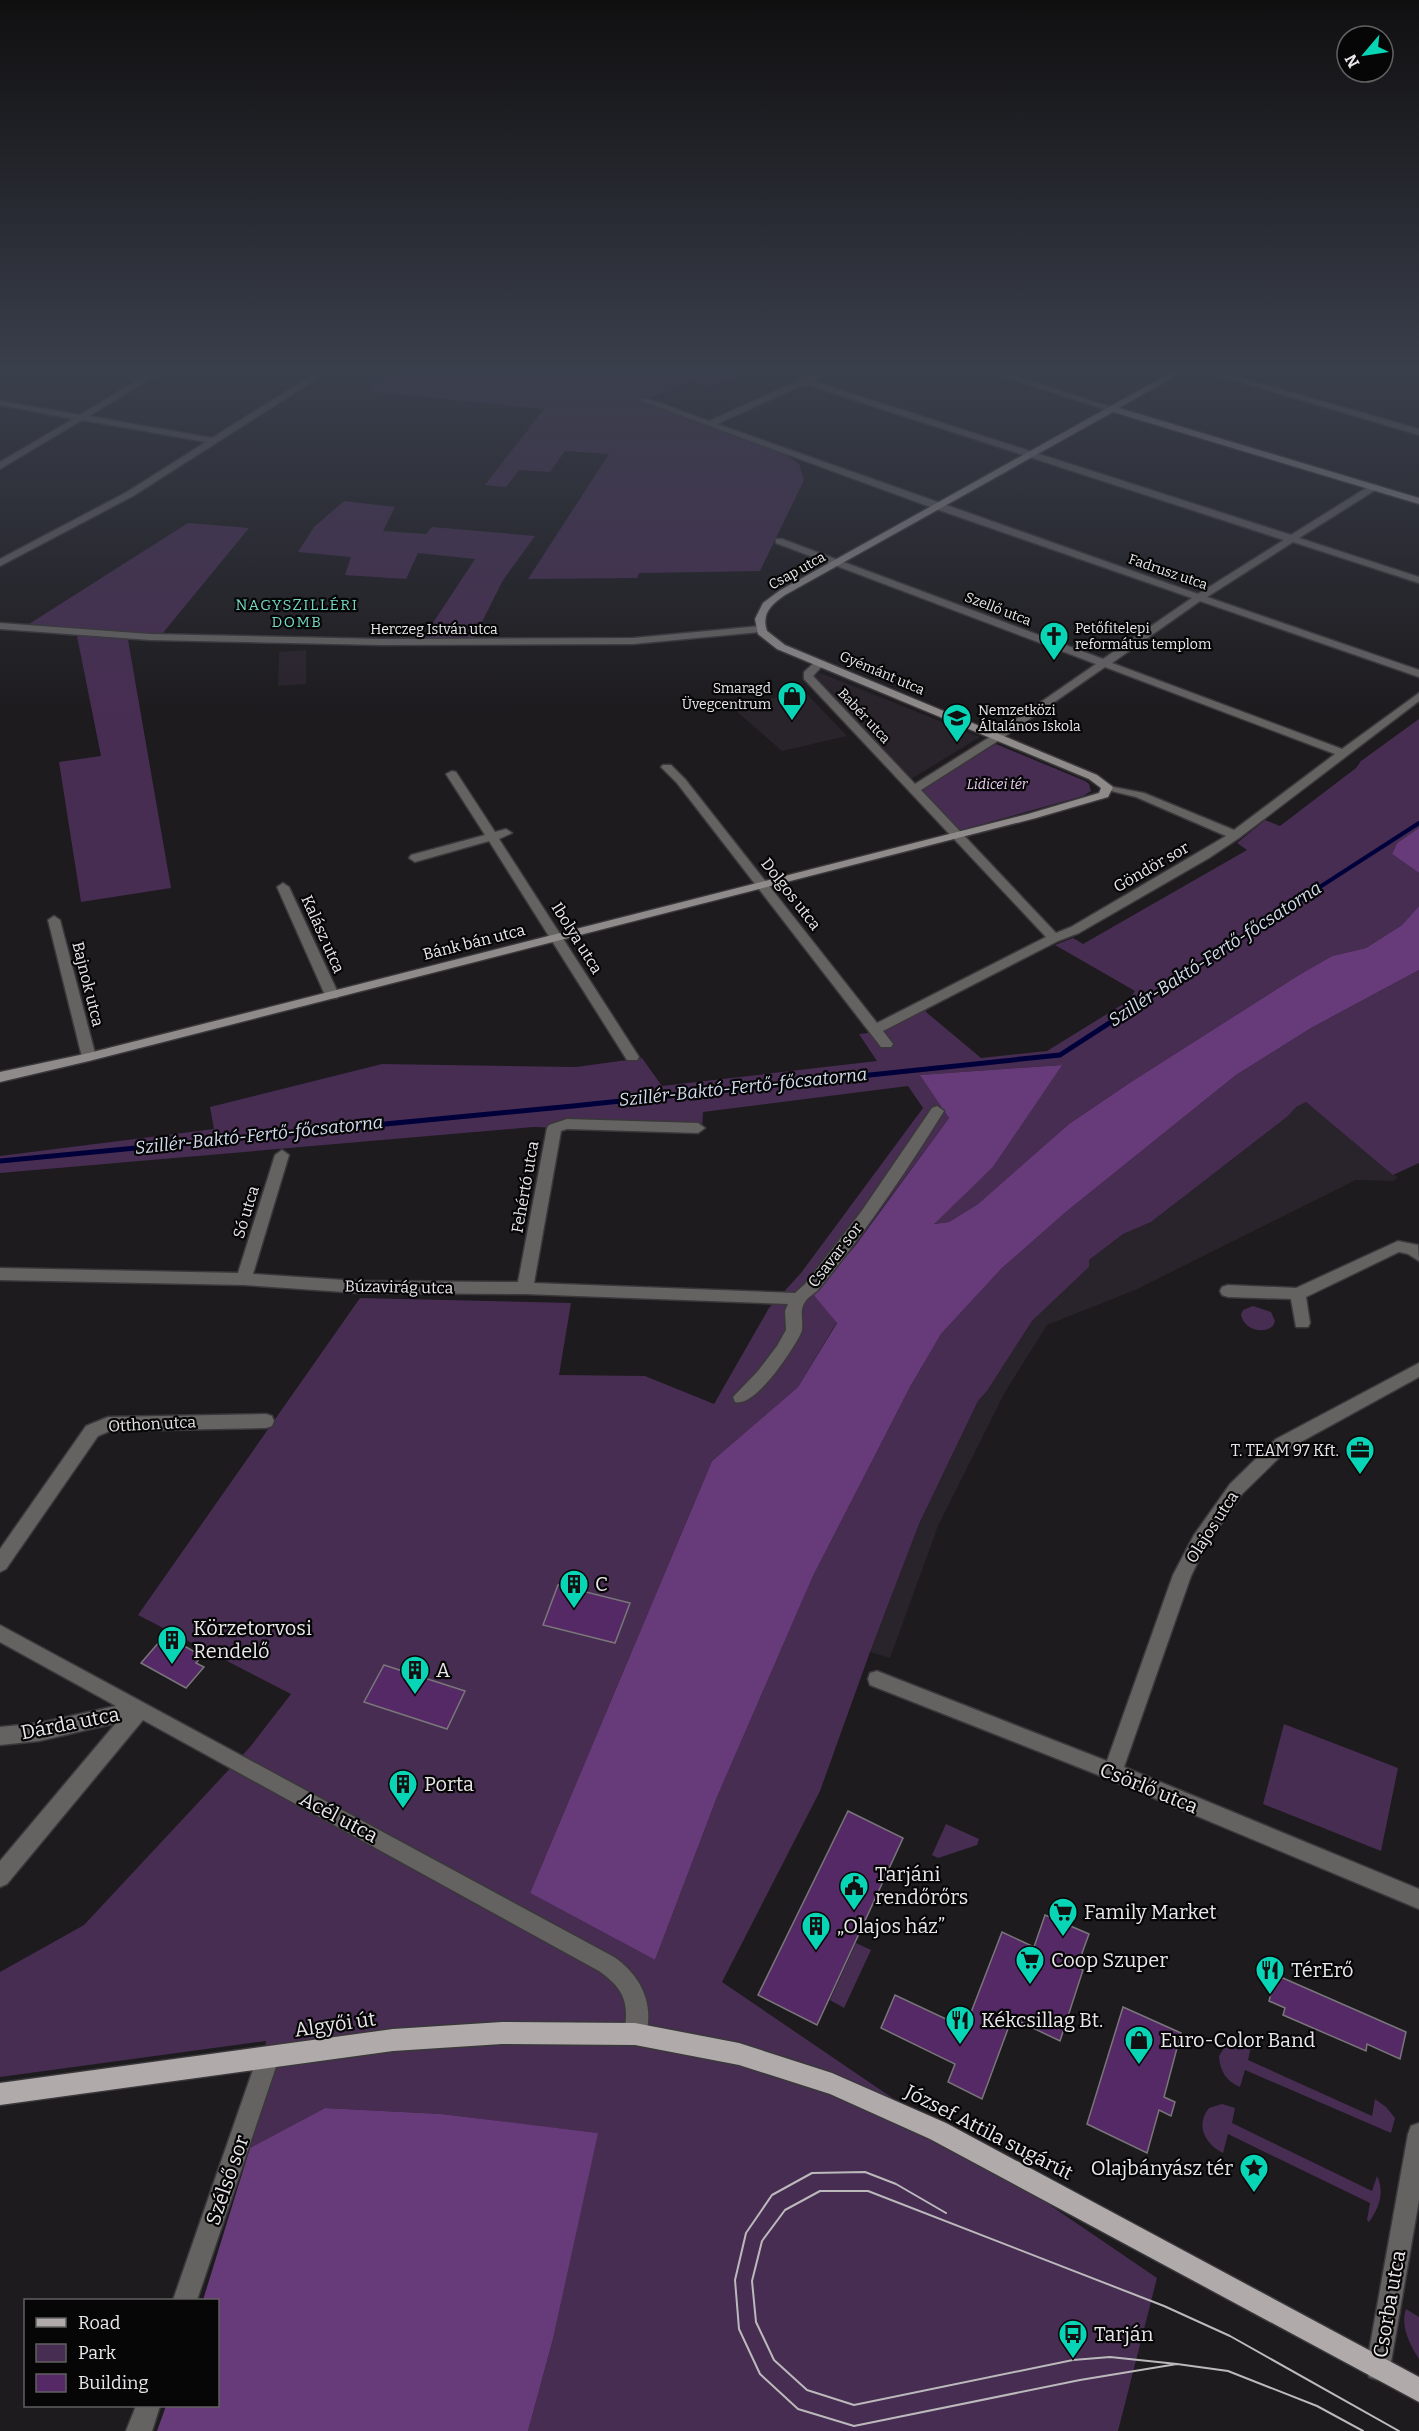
<svg xmlns="http://www.w3.org/2000/svg" width="1419" height="2431" viewBox="0 0 1419 2431" font-family="Bitter,serif">
	<style>
		.built { fill: #29232b }
		.green { fill: #472d52 }
		.forest { fill: #673b79 }
		.lines { fill: none; stroke-linecap: round; stroke-linejoin: round }
		.stream-far1 { stroke: #00013b; stroke-width: 4 }
		.stream { stroke: #00013b; stroke-width: 5 }
		.building { fill: #552966; stroke: #79767a; stroke-width: 1.5 }
		.street-casing { stroke: #3a383b; stroke-width: 3 }
		.secondary-casing { stroke: #3a383b; stroke-width: 3 }
		.primary-casing { stroke: #3a383b; stroke-width: 3 }
		.street { fill: #656262; fill-rule: evenodd }
		.secondary { fill: #8f8b8b; fill-rule: evenodd }
		.primary { fill: #b0aaab; fill-rule: evenodd }
		.tram { stroke: #bbb9bc; stroke-width: 2 }
		.labels { text-anchor: middle; dominant-baseline: central; stroke-width: 4.5; stroke-linejoin: round; paint-order: stroke }
		.far-street-label { font-size: 14px; fill: #e9e7ea; stroke: #070607 }
		.far-poi-label { font-size: 14px; fill: #e9e7ea; stroke: #070607; text-anchor: start }
		.far-park-label { font-size: 14px; font-style: italic; fill: #e9cff3; stroke: #070607 }
		.far-neighbourhood-label { font-size: 15px; letter-spacing: 1.5px; fill: #74d8c1; stroke: #070607 }
		.street-label { font-size: 16px; fill: #e9e7ea; stroke: #070607 }
		.poi-label { font-size: 16px; fill: #e9e7ea; stroke: #070607; text-anchor: end }
		.water-label { font-size: 18px; font-style: italic; fill: #d1dbee; stroke: #070607 }
		.near-poi-label { font-size: 20px; fill: #e9e7ea; stroke: #070607; text-anchor: start }
		.near-street-label { font-size: 20px; fill: #e9e7ea; stroke: #070607 }
	</style>
	<rect width="100%" height="100%" fill="#1d1b1e"/>
	<g class="built">
		<polygon points="306,650 306,684 278,686 279,652"/>
		<polygon points="820,673 980,737 911,779 812,677"/>
		<polygon points="803,690 847,736 782,751 734,709"/>
		<polygon points="1306,1102 1398,1178 1393,1181 1356,1180 1135,1290 1047,1325 1005,1392 938,1526 890,1658 870,1652 919,1524 978,1401 987,1391 1032,1321 1089,1267 1089,1260 1123,1234 1151,1222 1288,1116 1296,1106"/>
	</g>
	<g class="green">
		<polygon points="389,372 748,372 709,387 691,381 641,402 786,455 799,464 804,480 760,571 639,573 637,578 528,579 609,454 565,451 550,472 519,470 506,487 485,485 544,409 365,391"/>
		<polygon points="344,501 395,507 383,531 426,534 432,527 535,536 503,580 473,640 423,638 475,559 418,553 406,579 345,575 351,557 298,552 314,527"/>
		<polygon points="188,523 249,528 162,634 127,634 171,888 81,902 59,762 101,756 77,636 18,631"/>
		<path d="M1419,719V828L1397,843L1392,854L1419,873V906L1402,925L1366,948L1332,956L1299,975L1131,1082L1069,1124L978,1204L949,1222L932,1224L993,1167L1061,1065L921,1075L949,1118L854,1246L814,1294L837,1322L798,1387L712,1461L530,1893L655,1960L717,1797L813,1576L910,1387L941,1334L1002,1268L1067,1211L1236,1075L1311,1028L1419,970V1163L1393,1175L1306,1102L1296,1107L1288,1116L1151,1222L1123,1234L1089,1260V1267L1032,1321L987,1391L978,1401L919,1524L870,1652L820,1791L722,1982L1157,2278L1118,2431H528L553,2339L597,2133L441,2114L325,2108L250,2148L266,2041L0,2077V1972L84,1925L250,1747L291,1694L138,1615L360,1298L571,1303L559,1375L645,1376L714,1404L769,1308L801,1273L923,1108L908,1086L703,1112L702,1132L533,1127L0,1173V1156L214,1129L210,1107L382,1064L576,1067L642,1058L662,1086L877,1061L859,1034C884,1032 905,1022 926,1008V1012L981,1058L1047,1051L1128,1001L1135,991L1055,945L1073,938L1083,944L1247,850L1237,843L1265,820L1280,826L1356,768L1361,761Z"/>
		<polygon points="996,744 1085,781 1089,784 1091,791 1083,796 958,831 922,789"/>
		<path d="M1253,1306L1271,1312L1275,1321L1273,1326C1262,1335 1244,1329 1241,1315L1243,1310Z"/>
		<polygon points="1284,1724 1398,1768 1381,1851 1263,1804"/>
		<polygon points="946,1824 979,1839 977,1845 938,1858 932,1855"/>
		<polygon points="856,1943 871,1950 844,2008 830,2000"/>
		<path d="M1240,2041L1252,2043L1248,2060L1372,2116L1375,2099L1386,2107L1395,2118L1391,2133L1245,2070L1240,2087C1226,2081 1220,2071 1219,2056L1226,2045Z"/>
		<path d="M1222,2104L1235,2108L1232,2123L1372,2191L1377,2176C1385,2192 1379,2208 1369,2222L1367,2220L1370,2203L1228,2134L1223,2153C1205,2144 1195,2125 1209,2108Z"/>
		<path d="M1406,2309L1419,2317V2359C1410,2345 1400,2326 1406,2309Z"/>
	</g>
	<g class="forest">
		<polygon points="1419,828 1419,873 1392,854 1397,843"/>
		<polygon points="1419,906 1419,970 1311,1028 1236,1075 1067,1211 1002,1268 941,1334 910,1387 813,1576 717,1797 655,1960 530,1893 712,1461 798,1387 837,1323 813,1294 855,1246 949,1118 920,1075 1062,1065 993,1167 934,1224 949,1222 978,1204 1069,1124 1131,1082 1299,975 1332,956 1366,948 1402,925"/>
		<polygon points="325,2108 441,2114 598,2133 553,2339 528,2431 157,2431 166,2406 218,2406 218,2300 203,2300 250,2148"/>
	</g>
	<g class="lines">
		<polyline class="stream-far1" points="1250,932 1419,823"/>
		<polyline class="stream" points="0,1161 573,1106 1060,1055 1253,930"/>
	</g>
	<g class="building">
		<polygon points="558,1585 630,1603 615,1643 543,1625"/>
		<polygon points="160,1641 173,1649 179,1643 202,1656 196,1663 204,1667 186,1688 141,1663"/>
		<polygon points="384,1665 465,1691 447,1729 364,1702"/>
		<polygon points="848,1811 903,1838 817,2025 758,1995"/>
		<polygon points="1045,1915 1089,1934 1077,1967 1083,1970 1060,2041 1012,2018 982,2099 948,2082 955,2064 881,2028 895,1995 965,2028 1002,1932 1034,1947"/>
		<polygon points="1276,1975 1406,2032 1400,2059 1367,2044 1366,2051 1283,2015 1285,2008 1269,2001"/>
		<polygon points="1123,2007 1181,2033 1164,2097 1175,2102 1171,2116 1159,2110 1147,2153 1087,2124"/>
	</g>
	<g class="lines">
		<g class="street-casing">
			<g id="street">
				<polygon points="151,372 161,372 89,416 212,438 318,372 327,372 133,496 0,566 0,559 127,492 206,442 82,420 0,469 0,462 73,419 0,405 0,401 80,415"/>
				<path d="M818,372H829L812,381L1291,535L1371,485H1377V489L1299,538L1419,577V583L1293,542L1207,597L1419,670V677L1200,601L1112,663L1342,749L1419,693V701L1239,838L1209,858L1079,933L1058,941L883,1031L893,1044L891,1047H881L677,783L661,767L663,765H671L685,779L877,1023L1046,937L804,679V672L816,661H824L825,663L813,676L915,784L993,735L1096,664L776,543V539H782L1103,659L1192,598L936,509L639,400L646,398L709,421ZM805,384L1284,540L1198,594L717,424ZM1105,667L1335,754L1234,830L1144,793L1103,785V789L1136,797L1226,836L1071,927L1056,933L921,790L1001,739Z"/>
				<polygon points="990,372 1002,372 1117,409 1110,411"/>
				<polygon points="1207,372 1220,372 1419,429 1419,435"/>
				<polygon points="0,623 150,634 381,639 633,638 760,626 765,629 760,632 633,644 381,645 150,640 0,629"/>
				<polygon points="452,771 456,772 495,832 506,829 512,833 499,839 639,1057 637,1060 627,1060 489,841 415,862 409,858 411,855 485,835 446,774"/>
				<polygon points="283,883 289,887 339,995 337,998 327,998 325,995 277,887"/>
				<polygon points="54,916 60,920 96,1057 89,1061 82,1057 48,920"/>
				<path d="M937,1106L944,1111C906,1172 864,1234 818,1290C814,1294 808,1297 805,1302C798,1312 805,1323 801,1333C793,1350 755,1408 735,1402L733,1397L758,1371L777,1346L786,1330L785,1311L788,1304L525,1294L358,1293L244,1285L0,1280V1268L238,1273L275,1155L282,1150L289,1155L253,1274L358,1281L518,1282L547,1128L549,1125L567,1119L698,1123L705,1128L698,1133L567,1129L561,1131L534,1283L795,1293L805,1284L861,1212L932,1108Z"/>
				<polygon points="1398,1241 1418,1245 1419,1261 1408,1254 1399,1252 1306,1297 1310,1323 1308,1327 1296,1327 1291,1299 1228,1297 1222,1295 1220,1291 1222,1287 1228,1285 1296,1288"/>
				<polygon points="1419,1363 1419,1377 1288,1449 1242,1494 1206,1545 1191,1576 1124,1767 1419,1889 1419,1909 1106,1778 870,1685 868,1679 870,1673 877,1671 1107,1761 1173,1575 1194,1535 1230,1484 1276,1439"/>
				<polygon points="266,1414 272,1416 274,1421 272,1426 266,1428 110,1431 98,1436 6,1569 0,1572 0,1549 86,1426 108,1417"/>
				<path d="M0,1625L614,1957C642,1976 657,2008 643,2042L635,2045L627,2042C624,2033 625,2027 626,2018C627,1995 617,1984 599,1971L143,1720L7,1884L0,1887V1861L116,1723L39,1741L0,1745V1727L39,1723L116,1706L0,1642Z"/>
				<polygon points="268,2047 276,2050 279,2058 197,2300 173,2300 257,2058 260,2050"/>
				<polygon points="1419,2123 1419,2200 1390,2368 1387,2377 1378,2380 1369,2377 1366,2368 1408,2134 1411,2126"/>
				<polygon points="136,2406 160,2406 152,2431 126,2431"/>
			</g>
		</g>
		<g class="secondary-casing">
			<path id="secondary" d="M1172,372H1182L1119,408L1419,498V504L1113,412L785,595C772,604 761,613 767,631L785,645L1097,775L1113,787L1108,797L1036,818L89,1061L0,1082V1072L89,1053L1028,814L1099,793L1101,788L1089,779L777,649L758,634L755,619L763,603L779,591Z"/>
		</g>
		<g class="primary-casing">
			<polygon id="primary" points="502,2022 635,2023 739,2043 832,2073 946,2123 1419,2377 1419,2402 930,2139 830,2094 739,2065 635,2045 502,2044 393,2051 0,2105 0,2083 393,2029"/>
		</g>
		<use href="#street" class="street"/>
		<use href="#secondary" class="secondary"/>
		<use href="#primary" class="primary"/>
		<g class="tram">
			<polyline points="946,2213 896,2184 865,2172 812,2173 772,2195 746,2233 735,2280 739,2329 760,2374 798,2409 854,2426 1080,2380 1177,2364 1228,2371 1317,2406 1363,2431"/>
			<polyline points="1177,2364 1110,2357 1073,2360 854,2405 807,2390 774,2360 756,2322 752,2281 762,2241 785,2210 820,2191 868,2191 1164,2306 1230,2336 1399,2431"/>
		</g>
	</g>
	<linearGradient id="sky" x2="0" y2="1"><stop stop-color="#100f10"/><stop offset="0.52" stop-color="#3a3f4c"/><stop offset="1" stop-color="#3a3f4c" stop-opacity="0"/></linearGradient>
	<rect width="1419" height="712" fill="url(#sky)"/>
	<defs>
		<g id="church-pin" transform="scale(1.5)"><path d="M0 17L-7.5 6A9.5 9.5 0 1 1 7.5 6Z" fill="#07d5b6" stroke="#070607"/><path d="M-1.2-6h2.4v3.5h3.3v2.4h-3.3V6h-2.4V-.1h-3.3v-2.4h3.3Z" fill="#111"/></g>
		<g id="shop-pin" transform="scale(1.5)"><path d="M0 17L-7.5 6A9.5 9.5 0 1 1 7.5 6Z" fill="#07d5b6" stroke="#070607"/><path d="M-5-2.5h2.3a2.7 3.5 0 0 1 5.4 0H5L5.5 6h-11ZM-1.5-2.5h3a1.5 2.3 0 0 0-3 0Z" fill="#111"/></g>
		<g id="school-pin" transform="scale(1.5)"><path d="M0 17L-7.5 6A9.5 9.5 0 1 1 7.5 6Z" fill="#07d5b6" stroke="#070607"/><path d="M0-5L7-2L0 1L-7-2ZM-4 1L0 2.5L4 1V4Q0 6-4 4Z" fill="#111"/></g>
		<g id="office-pin" transform="scale(1.5)"><path d="M0 17L-7.5 6A9.5 9.5 0 1 1 7.5 6Z" fill="#07d5b6" stroke="#070607"/><path d="M-6-3h4V-5.5h4V-3h4V5H-6ZM-1-4.5V-3h2v-1.5ZM-6 0V1H6V0Z" fill="#111"/></g>
		<g id="building-pin" transform="scale(1.5)"><path d="M0 17L-7.5 6A9.5 9.5 0 1 1 7.5 6Z" fill="#07d5b6" stroke="#070607"/><path d="M-4-6H4V6H1V3H-1V6H-4ZM-2.5-4.3h1.7v1.8h-1.7ZM.8-4.3h1.7v1.8H.8ZM-2.5-1h1.7V.8h-1.7ZM.8-1h1.7V.8H.8Z" fill="#111"/></g>
		<g id="civic-pin" transform="scale(1.5)"><path d="M0 17L-7.5 6A9.5 9.5 0 1 1 7.5 6Z" fill="#07d5b6" stroke="#070607"/><path d="M-.6-6.5H3V-4.5H.6V-3L4-1V1h2V6H-6V1h2V-1L-.6-3ZM-1.2 2.5V6h2.4V2.5Z" fill="#111"/></g>
		<g id="supermarket-pin" transform="scale(1.5)"><path d="M0 17L-7.5 6A9.5 9.5 0 1 1 7.5 6Z" fill="#07d5b6" stroke="#070607"/><path d="M-6-5.5h2.5l.6 2H6L4.5 2H-2.5L-4.4-4H-6ZM-1.5 3.2a1.3 1.3 0 1 0 .1 0ZM3 3.2a1.3 1.3 0 1 0 .1 0Z" fill="#111"/></g>
		<g id="restaurant-pin" transform="scale(1.5)"><path d="M0 17L-7.5 6A9.5 9.5 0 1 1 7.5 6Z" fill="#07d5b6" stroke="#070607"/><path d="M-5-6h1v4h1v-4h1v4h1v-4h1v5L-1.5 .5V6h-2V.5L-5-1ZM5-6V6H3V1.5H1.5Q1.5-4 5-6Z" fill="#111"/></g>
		<g id="sight-pin" transform="scale(1.5)"><path d="M0 17L-7.5 6A9.5 9.5 0 1 1 7.5 6Z" fill="#07d5b6" stroke="#070607"/><path d="M0-6L1.8-2.2L6-1.7L2.9 1.2L3.7 5.4L0 3.3L-3.7 5.4L-2.9 1.2L-6-1.7L-1.8-2.2Z" fill="#111"/></g>
		<g id="bus-pin" transform="scale(1.5)"><path d="M0 17L-7.5 6A9.5 9.5 0 1 1 7.5 6Z" fill="#07d5b6" stroke="#070607"/><path d="M-5-6H5V4H4V6H2V4H-2V6H-4V4H-5ZM-3.5-4V0h7V-4ZM-3.5 1.2v1.5H-2V1.2ZM2 1.2v1.5H3.5V1.2Z" fill="#111"/></g>
	</defs>
	<g fill-rule="evenodd">
		<use href="#church-pin" x="1054" y="636"/>
		<use href="#shop-pin" x="792" y="696"/>
		<use href="#school-pin" x="957" y="718"/>
		<use href="#office-pin" x="1360" y="1450"/>
		<use href="#building-pin" x="574" y="1584"/>
		<use href="#building-pin" x="172" y="1640"/>
		<use href="#building-pin" x="415" y="1670"/>
		<use href="#building-pin" x="403" y="1784"/>
		<use href="#civic-pin" x="854" y="1886"/>
		<use href="#supermarket-pin" x="1063" y="1912"/>
		<use href="#building-pin" x="816" y="1926"/>
		<use href="#supermarket-pin" x="1030" y="1960"/>
		<use href="#restaurant-pin" x="1270" y="1970"/>
		<use href="#restaurant-pin" x="960" y="2020"/>
		<use href="#shop-pin" x="1139" y="2040"/>
		<use href="#sight-pin" x="1254" y="2168"/>
		<use href="#bus-pin" x="1073" y="2334"/>
	</g>
	<g class="labels">
		<g class="far-street-label">
			<text transform="translate(797 571) rotate(-29)">Csap utca</text>
			<text transform="translate(1168 572) rotate(19)">Fadrusz utca</text>
			<text transform="translate(998 609) rotate(21)">Szellő utca</text>
			<text x="434" y="629">Herczeg István utca</text>
			<text transform="translate(882 673) rotate(23)">Gyémánt utca</text>
			<text transform="translate(864 716) rotate(47)">Babér utca</text>
		</g>
		<g class="far-poi-label">
			<text x="1075" y="628">Petőfitelepi<tspan x="1075" dy="16">református templom</tspan></text>
			<text x="771" y="688" text-anchor="end">Smaragd<tspan x="771" dy="16">Üvegcentrum</tspan></text>
			<text x="978" y="710">Nemzetközi<tspan x="978" dy="16">Általános Iskola</tspan></text>
		</g>
		<g class="far-park-label">
			<text x="997" y="784">Lidicei tér</text>
		</g>
		<g class="far-neighbourhood-label">
			<text x="297" y="605">NAGYSZILLÉRI<tspan x="297" dy="17">DOMB</tspan></text>
		</g>
		<g class="street-label">
			<text transform="translate(1151 867) rotate(-30)">Göndör sor</text>
			<text transform="translate(791 894) rotate(52)">Dolgos utca</text>
			<text transform="translate(323 934) rotate(66)">Kalász utca</text>
			<text transform="translate(577 938) rotate(58)">Ibolya utca</text>
			<text transform="translate(474 942) rotate(-14)">Bánk bán utca</text>
			<text transform="translate(88 984) rotate(76)">Bajnok utca</text>
			<text transform="translate(525 1187) rotate(-80)">Fehértó utca</text>
			<text transform="translate(246 1212) rotate(-73)">Só utca</text>
			<text transform="translate(835 1255) rotate(-52)">Csavar sor</text>
			<text transform="translate(399 1287) rotate(1)">Búzavirág utca</text>
			<text transform="translate(152 1424) rotate(-3)">Otthon utca</text>
			<text transform="translate(1212 1527) rotate(-57)">Olajos utca</text>
		</g>
		<g class="poi-label">
			<text x="1339" y="1450">T. TEAM 97 Kft.</text>
		</g>
		<g class="water-label">
			<text transform="translate(1215 954) rotate(-33)">Szillér-Baktó-Fertő-főcsatorna</text>
			<text transform="translate(743 1087) rotate(-6)">Szillér-Baktó-Fertő-főcsatorna</text>
			<text transform="translate(259 1135) rotate(-6)">Szillér-Baktó-Fertő-főcsatorna</text>
		</g>
		<g class="near-poi-label">
			<text x="595" y="1584">C</text>
			<text x="193" y="1628">Körzetorvosi<tspan x="193" dy="23">Rendelő</tspan></text>
			<text x="436" y="1670">A</text>
			<text x="424" y="1784">Porta</text>
			<text x="875" y="1874">Tarjáni<tspan x="875" dy="23">rendőrőrs</tspan></text>
			<text x="1084" y="1912">Family Market</text>
			<text x="837" y="1926">„Olajos ház”</text>
			<text x="1051" y="1960">Coop Szuper</text>
			<text x="1291" y="1970">TérErő</text>
			<text x="981" y="2020">Kékcsillag Bt.</text>
			<text x="1160" y="2040">Euro-Color Band</text>
			<text x="1233" y="2168" text-anchor="end">Olajbányász tér</text>
			<text x="1094" y="2334">Tarján</text>
		</g>
		<g class="near-street-label">
			<text transform="translate(70 1723) rotate(-11)">Dárda utca</text>
			<text transform="translate(1149 1788) rotate(22)">Csörlő utca</text>
			<text transform="translate(339 1817) rotate(28)">Acél utca</text>
			<text transform="translate(335 2024) rotate(-8)">Algyői út</text>
			<text transform="translate(989 2132) rotate(27)">József Attila sugárút</text>
			<text transform="translate(227 2180) rotate(-71)">Szélső sor</text>
			<text transform="translate(1389 2304) rotate(-80)">Csorba utca</text>
		</g>
	</g>
	<rect x="24" y="2299" width="195" height="108" fill="#070607" stroke="#616062" stroke-width="1.5"/>
	<rect x="36" y="2318" width="30" height="9" fill="#b0aaab" stroke="#616062" stroke-width="1.5"/>
	<text x="78" y="2329" font-size="18" fill="#e9e7ea">Road</text>
	<rect x="36" y="2344" width="30" height="18" fill="#472d52" stroke="#616062" stroke-width="1.5"/>
	<text x="78" y="2359" font-size="18" fill="#e9e7ea">Park</text>
	<rect x="36" y="2374" width="30" height="18" fill="#552966" stroke="#616062" stroke-width="1.5"/>
	<text x="78" y="2389" font-size="18" fill="#e9e7ea">Building</text>
	<g transform="translate(1365 54) rotate(241)"><circle r="28" fill="#070607" stroke="#616062" stroke-width="1.5"/>
	<path d="M0-4.5L10 22L0 15L-10 22Z" fill="#07d5b6"/>
	<text y="-9" font-size="16" font-weight="bold" text-anchor="middle" fill="#e9e7ea">N</text>
	</g>
</svg>
